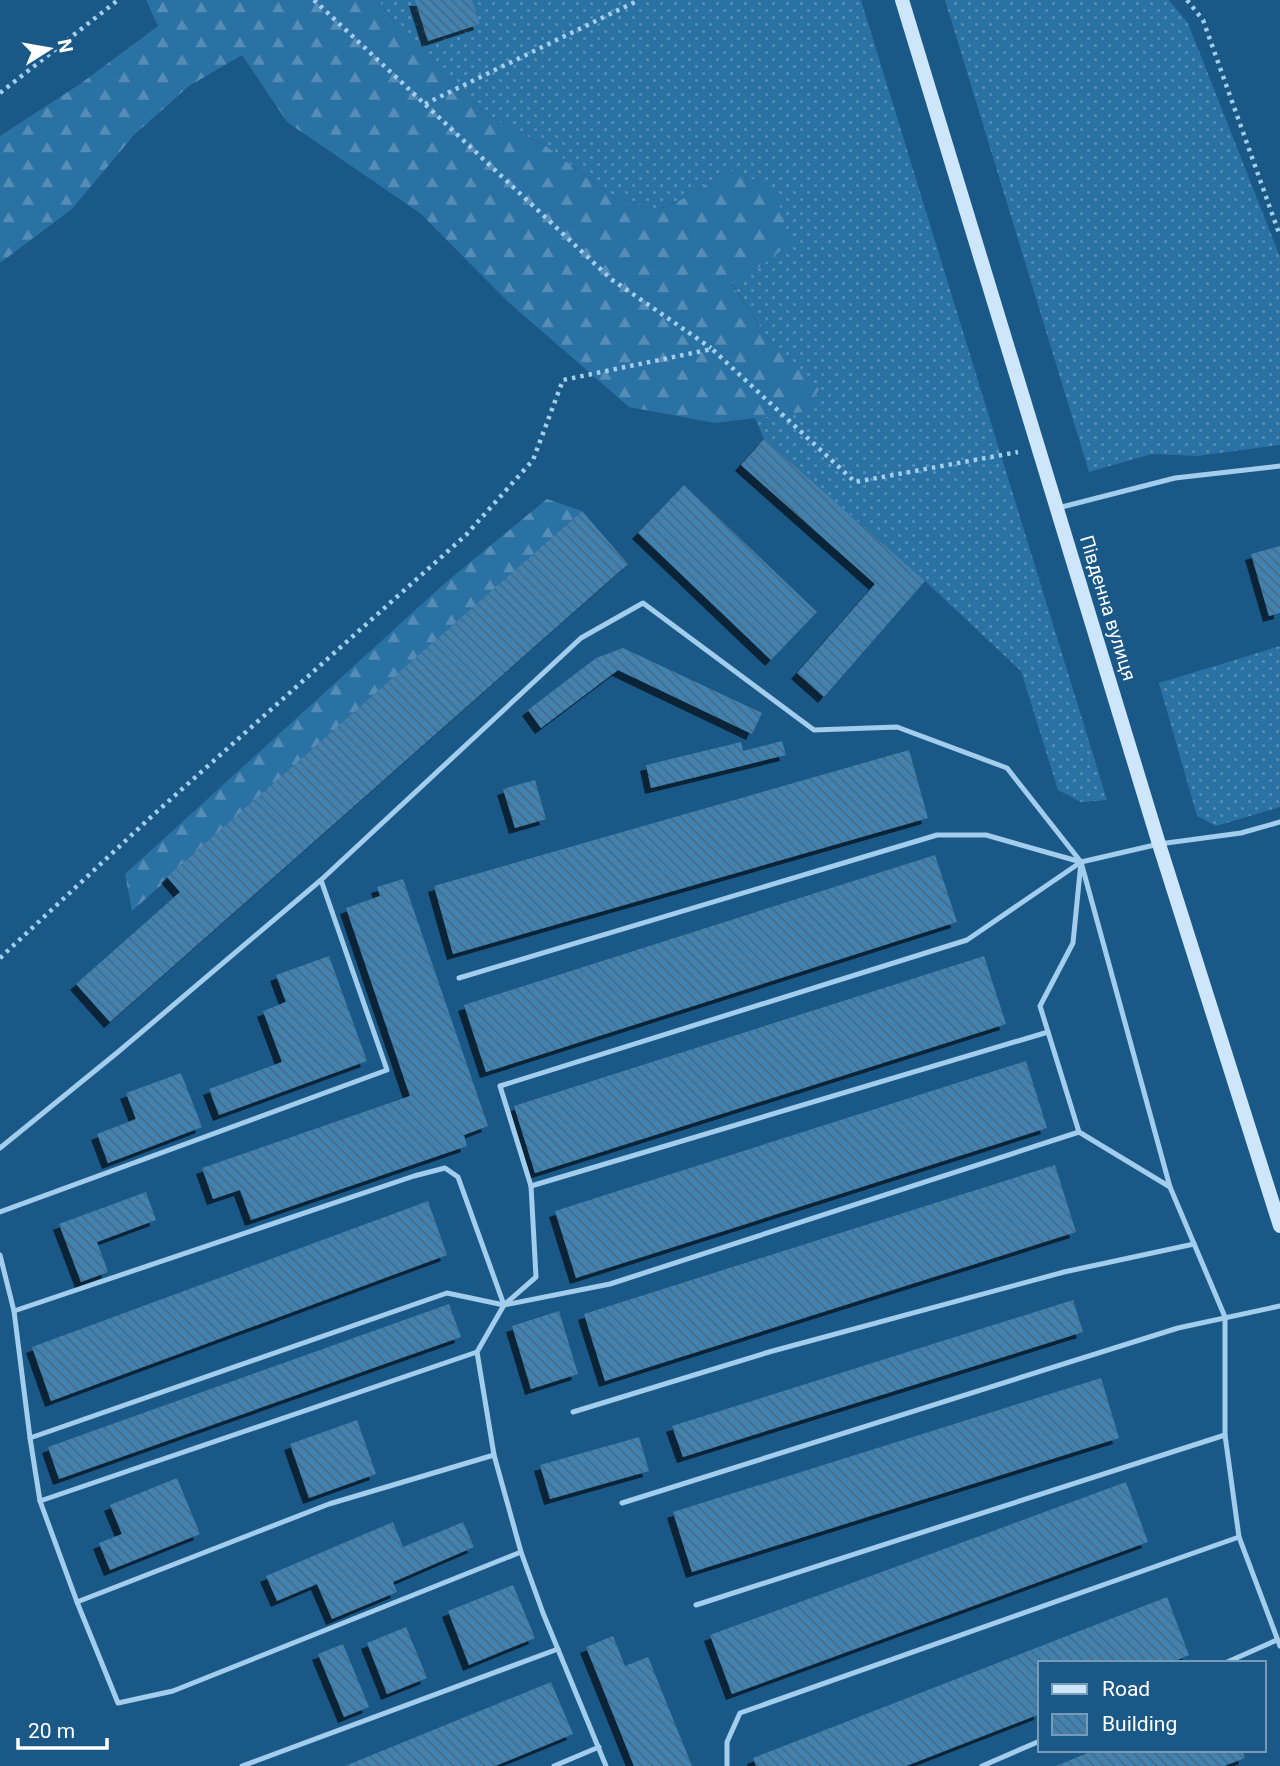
<svg xmlns="http://www.w3.org/2000/svg" width="1280" height="1766" viewBox="0 0 1280 1766" font-family="Roboto,sans-serif">
	<style>
		.grass { fill: url(#grass-dots) }
		.forest { fill: url(#forest-firs) }
		.building { fill: url(#building-back-hatch); filter: url(#shadow) }
		.lines { fill: none; stroke-linecap: round; stroke-linejoin: round }
		.path { stroke: #a2cdec; stroke-width: 4.5; stroke-dasharray: 3.5 5; stroke-linecap: butt }
		.lane { stroke: #a2cdec; stroke-width: 5 }
		.secondary { stroke: #cee6f9; stroke-width: 14 }
		.labels { text-anchor: middle; dominant-baseline: central; stroke-width: 5; stroke-linejoin: round; paint-order: stroke }
		.street-label { font-size: 19px; fill: #fff; stroke: #1a5887 }
	</style>
	<defs>
		<pattern id="grass-dots" width="8" height="8" patternUnits="userSpaceOnUse" patternTransform="scale(1.75)"><rect width="8" height="8" fill="#2a71a4"/><path d="M2 2h.1M6 6h.1" fill="none" stroke="#558db6" stroke-width="1.8" stroke-linecap="round"/></pattern>
		<pattern id="forest-firs" width="22" height="20" patternUnits="userSpaceOnUse" patternTransform="scale(1.75)"><rect width="22" height="20" fill="#2a71a4"/><path d="M5 1l3.5 6h-7zM16 11l3.5 6h-7z" fill="#558db6"/></pattern>
		<pattern id="building-back-hatch" width="6" height="6" patternUnits="userSpaceOnUse" patternTransform="scale(1.75)"><rect width="6" height="6" fill="#4382b0"/><path d="M-1 5l2 2M0 0l6 6M5-1l2 2" fill="none" stroke="#476a83"/></pattern>
		<filter id="shadow"><feDropShadow dx="-6" dy="6" stdDeviation="0" flood-color="#0009"/></filter>
	</defs>
	<rect width="100%" height="100%" fill="#1a5887"/>
	<g class="grass">
		<polygon points="378,0 861,0 1107,800 1081,802 1058,790 1021,671 925,581 764,439 755,418 803,412 820,390 765,334 731,282 763,265 727,169 691,195 657,210 611,195 546,146 487,115 409,43"/>
		<polygon points="945,0 1169,0 1188,23 1280,257 1280,445 1197,456 1152,454 1089,472"/>
		<polygon points="1280,646 1280,807 1216,826 1197,816 1159,683"/>
	</g>
	<g class="forest">
		<polygon points="146,0 378,0 409,43 487,115 546,146 611,195 658,210 691,195 727,169 775,188 790,243 763,265 731,283 765,334 820,389 803,412 715,423 629,407 507,301 420,213 287,122 242,55 189,86 134,135 72,209 0,263 0,136 80,84 158,26"/>
		<polygon points="547,499 582,511 132,911 125,874 445,583"/>
	</g>
	<g class="building">
		<polygon points="415,0 472,0 480,24 428,41"/>
		<polygon points="764,439 925,581 824,697 797,673 875,584 741,465"/>
		<polygon points="684,485 817,612 771,660 638,533"/>
		<polygon points="582,511 628,564 110,1022 76,984 180,892 167,877"/>
		<polygon points="1280,546 1280,613 1269,616 1251,554"/>
		<polygon points="623,648 762,713 752,734 618,670 541,728 528,710 596,658"/>
		<polygon points="782,741 786,755 651,788 646,765 741,742 743,751"/>
		<polygon points="909,750 928,818 453,954 434,886"/>
		<polygon points="535,780 546,819 515,828 503,789"/>
		<polygon points="935,855 957,922 486,1072 464,1005"/>
		<polygon points="403,879 488,1126 464,1135 467,1146 251,1220 240,1190 213,1199 202,1168 410,1096 346,908 380,896 377,887"/>
		<polygon points="329,956 367,1061 219,1115 209,1089 282,1062 263,1011 286,1002 276,975"/>
		<polygon points="984,956 1006,1024 535,1173 514,1106"/>
		<polygon points="1026,1061 1047,1128 576,1278 555,1211"/>
		<polygon points="181,1073 202,1127 108,1163 97,1134 136,1119 126,1093"/>
		<polygon points="1055,1165 1076,1232 605,1381 584,1314"/>
		<polygon points="146,1192 156,1220 97,1242 108,1272 81,1282 59,1224"/>
		<polygon points="428,1201 447,1255 51,1401 32,1347"/>
		<polygon points="1073,1300 1083,1332 683,1457 672,1426"/>
		<polygon points="449,1304 461,1337 59,1479 48,1447"/>
		<polygon points="559,1311 578,1374 531,1389 512,1326"/>
		<polygon points="1101,1378 1119,1438 692,1572 673,1512"/>
		<polygon points="357,1420 376,1474 309,1498 290,1444"/>
		<polygon points="639,1437 649,1471 550,1499 540,1465"/>
		<polygon points="177,1478 200,1534 110,1570 99,1543 122,1534 110,1505"/>
		<polygon points="1126,1482 1148,1542 732,1694 710,1635"/>
		<polygon points="393,1522 403,1547 463,1522 474,1547 393,1582 397,1592 332,1619 317,1584 277,1601 266,1576"/>
		<polygon points="513,1585 535,1638 469,1665 448,1611"/>
		<polygon points="1167,1597 1189,1655 1170,1663 1040,1663 1040,1714 906,1766 756,1766 753,1758"/>
		<polygon points="406,1627 427,1678 387,1694 367,1643"/>
		<polygon points="613,1636 625,1666 648,1657 692,1766 634,1766 586,1647"/>
		<polygon points="343,1644 369,1707 344,1717 318,1654"/>
		<polygon points="551,1682 573,1734 495,1766 345,1766"/>
		<polygon points="1095,1750 1242,1750 1245,1758 1224,1766 1056,1766"/>
	</g>
	<g class="lines">
		<g class="path">
			<polyline points="314,0 611,279 711,348"/>
			<polyline points="1187,0 1203,20 1280,236"/>
			<polyline points="0,93 118,0"/>
			<polyline points="425,104 639,0"/>
			<polyline points="0,958 152,816 466,535 533,460 563,380 712,349 855,482 1018,452"/>
		</g>
		<g class="lane">
			<polyline points="1058,508 1175,478 1280,466"/>
			<polyline points="1280,822 1241,833 1159,844 1081,862 1073,943 1040,1006 1079,1132 1170,1187 1225,1317 1225,1435 1239,1537 1280,1646"/>
			<polyline points="459,978 937,835 986,835 1081,862"/>
			<polyline points="0,1148 118,1052 321,880 581,638 643,603 814,730 897,727 1007,768 1081,862 1170,1187"/>
			<polyline points="531,1186 1048,1032"/>
			<polyline points="0,1212 387,1070 321,880"/>
			<polyline points="0,1255 14,1311 414,1176 445,1168 458,1177 504,1305"/>
			<polyline points="14,1311 30,1438"/>
			<polyline points="477,1352 40,1501 30,1438 447,1293 504,1305 610,1284 1079,1132"/>
			<polyline points="573,1412 769,1352 1064,1272 1194,1244"/>
			<polyline points="40,1501 77,1602 118,1703 173,1691 521,1552"/>
			<polyline points="622,1503 1178,1328 1280,1306"/>
			<polyline points="77,1602 329,1504 494,1455"/>
			<polyline points="696,1605 1225,1435"/>
			<polyline points="1225,1663 1277,1640"/>
			<polyline points="242,1766 558,1649"/>
			<polyline points="554,1766 599,1747"/>
			<polyline points="606,1766 543,1613 521,1552 494,1455 477,1352 504,1305 536,1277 531,1186 500,1086 967,940 1081,862"/>
			<polyline points="727,1766 727,1742 740,1713 1239,1537"/>
			<polyline points="982,1766 1040,1741"/>
		</g>
		<polyline class="secondary" points="902,0 1159,844 1280,1226"/>
	</g>
	<g class="labels">
		<g class="street-label">
			<text transform="translate(1108 608) rotate(73)">Південна вулиця</text>
		</g>
	</g>
	<rect x="1038" y="1661" width="228" height="91" fill="#1a5887" stroke="#769bb7" stroke-width="2"/>
	<rect x="1052" y="1684" width="35" height="10" fill="#cee6f9" stroke="#769bb7" stroke-width="2"/>
	<text x="1102" y="1696" font-size="21" fill="#ffffff">Road</text>
	<rect x="1052" y="1714" width="35" height="21" fill="url(#building-back-hatch)" stroke="#769bb7" stroke-width="2"/>
	<text x="1102" y="1731" font-size="21" fill="#ffffff">Building</text>
	<g transform="translate(49 49) rotate(79)" stroke="#1a5887" stroke-width="5" paint-order="stroke">
	<path d="M0-5L12 26L0 18L-12 26Z" fill="#ffffff"/>
	<text y="-10" font-size="19" font-weight="bold" text-anchor="middle" fill="#ffffff">N</text>
	</g>
	<path d="M18 1738v10h89v-10" fill="none" stroke="#ffffff" stroke-width="3.5"/>
	<text x="28" y="1738" font-size="21" fill="#ffffff" stroke="#1a5887" stroke-width="5" paint-order="stroke">20 m</text>
</svg>
